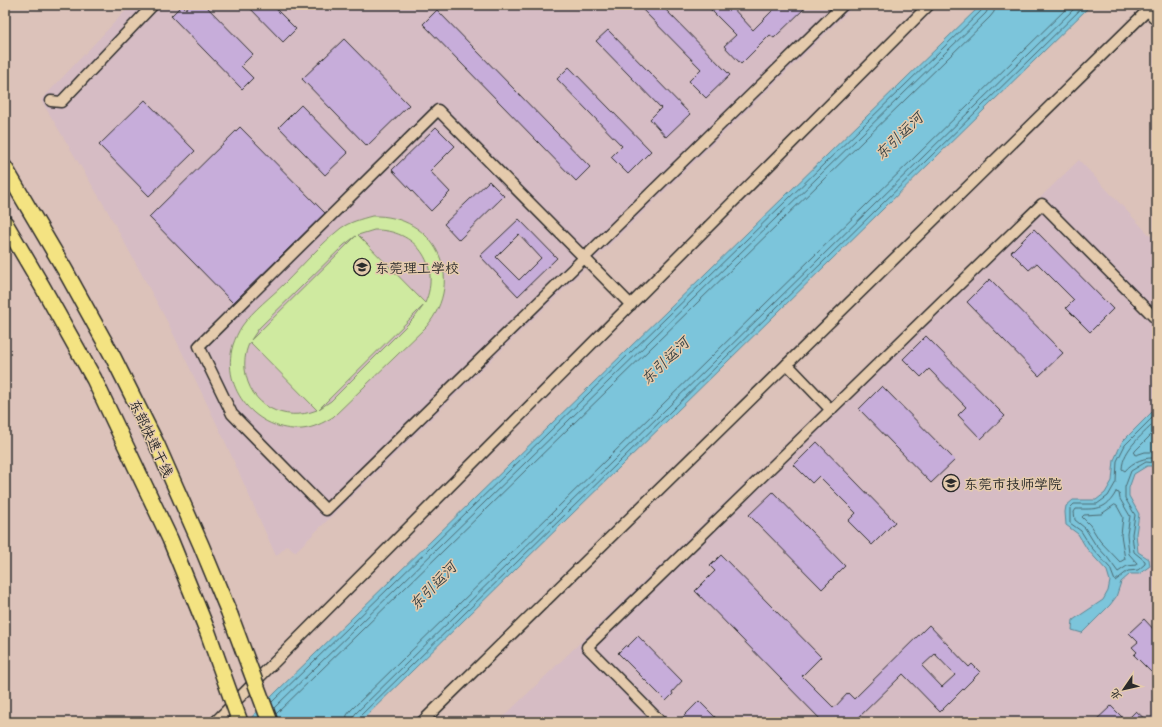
<svg xmlns="http://www.w3.org/2000/svg" width="1162" height="727" viewBox="0 0 1162 727" font-family="'Playpen Sans','LXGW WenKai TC',sans-serif">
	<style>
		.built { fill: #d6bcc4 }
		.green { fill: #cfeaa0; stroke: #7d8a66; fill-rule: evenodd }
		.water { fill: #7bc5db; stroke: #5b8795 }
		.lines { fill: none; stroke-linecap: round; stroke-linejoin: round }
		.shore { stroke: #4b6971; stroke-width: 1 }
		.building { fill: #c7adda; stroke: #2b2b2b; fill-rule: evenodd }
		.minor-casing { stroke: #2b2b2b; stroke-width: 13 }
		.highway-casing { stroke: #2b2b2b; stroke-width: 18 }
		.minor { stroke: #e5cbad; stroke-width: 10 }
		.highway { stroke: #f4e382; stroke-width: 15 }
		.highway-bridge-casing { stroke: #2b2b2b; stroke-width: 18; stroke-linecap: butt }
		.highway-bridge { stroke: #f4e382; stroke-width: 15 }
		.labels { text-anchor: middle; dominant-baseline: central; stroke-width: 3; stroke-linejoin: round; paint-order: stroke }
		.poi-label { font-size: 14px; fill: #2b2b2b; stroke: #e5cbad; text-anchor: start }
		.street-label { font-size: 14px; fill: #2b2b2b; stroke: #e5cbad }
		.water-label { font-size: 15px; font-style: italic; fill: #374245; stroke: #e5cbad }
	</style>
	<rect width="100%" height="100%" fill="#dcc2ba"/>
	<filter id="ink" filterUnits="userSpaceOnUse"><feTurbulence type="fractalNoise" baseFrequency=".025" numOctaves="2"/><feDisplacementMap in="SourceGraphic" scale="8" xChannelSelector="R" yChannelSelector="G"/><feConvolveMatrix kernelMatrix="1 2 1 2 8 2 1 2 1" color-interpolation-filters="sRGB"/></filter>
	<g filter="url(#ink)">
		<g class="built">
			<polygon points="131,5 855,5 295,552 288,545 276,556 224,439 168,323 107,210 41,100"/>
			<polygon points="1079,160 1157,243 1157,722 498,722"/>
		</g>
		<path class="green" d="M372,216C435,214 467,279 426,327L333,417C323,423 313,428 302,429C257,432 220,389 233,345C235,339 238,332 242,326C253,310 271,297 285,283C303,265 321,244 341,228C350,222 361,219 372,216ZM374,230C415,229 442,264 425,303L358,235ZM356,236L251,340L259,328L344,245ZM424,305L415,317L331,401L319,409ZM250,342L317,410C284,423 249,406 245,369C244,360 246,349 250,342Z"/>
		<g class="water">
			<polygon points="981,5 1091,5 360,722 247,722 275,693"/>
			<polygon points="1157,407 1157,466 1147,466 1134,474 1129,488 1129,496 1139,514 1136,534 1138,552 1149,559 1150,566 1139,574 1130,574 1121,582 1116,597 1110,605 1082,633 1072,630 1073,620 1103,600 1108,591 1110,581 1107,571 1087,549 1078,534 1066,525 1065,512 1066,506 1073,500 1096,500 1105,493 1112,481 1114,460 1122,442"/>
		</g>
		<g class="lines">
			<g class="shore">
				<polyline points="1157,413 1125,445 1117,461 1116,482 1108,496 1097,504 1074,504 1070,508 1070,523 1081,531 1091,547 1110,568 1115,581 1128,571 1138,570 1145,564 1145,561 1134,552 1132,534 1135,515 1125,498 1125,487 1131,471 1146,462 1157,463"/>
				<path d="M1157,420C1144,434 1123,448 1122,469L1125,471C1133,461 1145,457 1157,458"/>
				<polyline points="1157,429 1135,451 1134,454 1136,455 1145,452 1157,452"/>
				<path d="M1116,492L1119,493L1120,499L1130,516L1127,534L1129,554L1137,563L1136,565L1127,566L1118,572L1107,557L1095,544L1085,528L1075,520L1074,512L1076,509C1095,509 1106,511 1116,492Z"/>
				<polygon points="1115,505 1117,506 1123,517 1121,535 1125,559 1120,562 1100,541 1090,525 1082,517 1084,515 1101,514"/>
				<polyline points="272,702 982,10 984,5"/>
				<polyline points="274,708 986,13 988,9 989,5"/>
				<polyline points="276,714 990,17 994,12 995,5"/>
				<polyline points="346,722 347,715 351,710 1070,5"/>
				<polyline points="352,722 355,714 1078,5"/>
				<polyline points="357,722 359,717 1085,5"/>
			</g>
		</g>
		<g class="building">
			<polygon points="182,5 186,9 189,5 205,5 253,54 241,66 253,78 242,89 171,16"/>
			<polygon points="247,5 272,5 296,29 283,42"/>
			<polygon points="638,5 661,5 730,75 706,98 689,81 701,69"/>
			<polygon points="706,5 730,5 753,30 778,5 808,5 774,38 770,35 741,64 724,46 736,35"/>
			<polygon points="437,10 590,167 576,181 423,24"/>
			<polygon points="608,30 690,114 666,137 650,119 661,108 596,41"/>
			<polygon points="344,39 409,105 367,146 302,79"/>
			<polygon points="569,67 651,151 628,174 611,157 622,146 557,79"/>
			<polygon points="145,100 195,151 149,196 99,145"/>
			<polygon points="301,105 348,153 325,175 279,127"/>
			<polygon points="240,127 325,213 233,303 149,217"/>
			<polygon points="436,127 455,146 430,171 450,192 431,211 392,170"/>
			<polygon points="489,181 504,196 459,240 444,224"/>
			<path d="M519,219L557,258L518,296L480,256ZM519,234L541,258L519,280L496,257Z"/>
			<polygon points="1034,229 1113,309 1090,332 1066,308 1074,300 1037,263 1029,270 1011,252"/>
			<polygon points="990,279 1063,353 1039,376 967,302"/>
			<polygon points="926,336 1005,416 981,439 958,415 966,407 929,369 921,377 903,359"/>
			<polygon points="882,386 955,460 931,483 859,409"/>
			<polygon points="817,442 895,522 872,545 848,521 856,513 819,476 812,483 794,465"/>
			<polygon points="773,492 845,566 822,589 749,515"/>
			<path d="M721,555L821,657L802,676L834,708L848,693L854,699L929,625L969,667L972,664L980,672L940,712L903,674L854,722H823L695,591L715,571L710,566ZM935,654L955,675L942,687L922,666Z"/>
			<polygon points="1144,619 1157,633 1157,678 1134,655 1137,652 1132,647 1138,642 1129,633"/>
			<polygon points="638,636 682,681 672,692 673,694 666,701 618,653 626,645 627,647"/>
			<polygon points="699,701 720,722 685,722 682,718"/>
			<polygon points="1111,706 1126,721 1136,711 1148,722 1094,722"/>
		</g>
		<g class="lines">
			<g class="minor-casing">
				<g id="minor">
					<polyline points="1144,6 1157,21"/>
					<polyline points="51,101 61,102 153,5"/>
					<polyline points="631,305 438,110 199,346 232,414 326,510 843,5"/>
					<polyline points="787,364 831,410"/>
					<polyline points="215,722 929,5"/>
					<polyline points="422,722 1153,5"/>
					<polyline points="661,722 587,647 1042,204 1157,320"/>
				</g>
			</g>
			<g class="highway-casing">
				<g id="highway">
					<polyline points="5,168 65,270 113,357 157,445 201,545 230,615"/>
					<polyline points="5,223 42,286 94,379 170,539 207,630"/>
				</g>
			</g>
			<use href="#minor" class="minor"/>
			<use href="#highway" class="highway"/>
			<g class="highway-bridge-casing">
				<g id="highway-bridge">
					<polyline points="230,615 270,722"/>
					<polyline points="207,630 240,722"/>
				</g>
			</g>
			<use href="#highway-bridge" class="highway-bridge"/>
		</g>
	</g>
	<defs>
		<g id="university-ring" transform="scale(0.9)"><circle r="9.5" fill="#e5cbad" stroke="#2b2b2b" stroke-width="1.5"/><path d="M0-5L7-2L0 1L-7-2ZM-4 1L0 2.5L4 1V4Q0 6-4 4Z" fill="#2b2b2b"/></g>
	</defs>
	<g fill-rule="evenodd">
		<use href="#university-ring" x="362" y="267"/>
		<use href="#university-ring" x="951" y="483"/>
	</g>
	<g class="labels">
		<g class="poi-label">
			<text x="375" y="267">东莞理工学校</text>
			<text x="964" y="483">东莞市技师学院</text>
		</g>
		<g class="street-label">
			<text transform="translate(152 438) rotate(65)">东部快速干线</text>
		</g>
		<g class="water-label">
			<text transform="translate(898 135) rotate(-44)">东引运河</text>
			<text transform="translate(664 360) rotate(-44)">东引运河</text>
			<text transform="translate(432 585) rotate(-46)">东引运河</text>
		</g>
	</g>
	<rect width="1162" height="727" fill="none" stroke="#e5cbad" stroke-width="20"/>
	<rect x="10" y="10" width="1142" height="707" fill="none" stroke="#2b2b2b" stroke-width="1.5" filter="url(#ink)"/>
	<g transform="translate(1124 689) rotate(236)" stroke="#e5cbad" stroke-width="3" paint-order="stroke">
	<path d="M0-3L7 15L0 10L-7 15Z" fill="#2b2b2b"/>
	<text y="-6" font-size="11" font-weight="bold" text-anchor="middle" fill="#2b2b2b">北</text>
	</g>
</svg>
